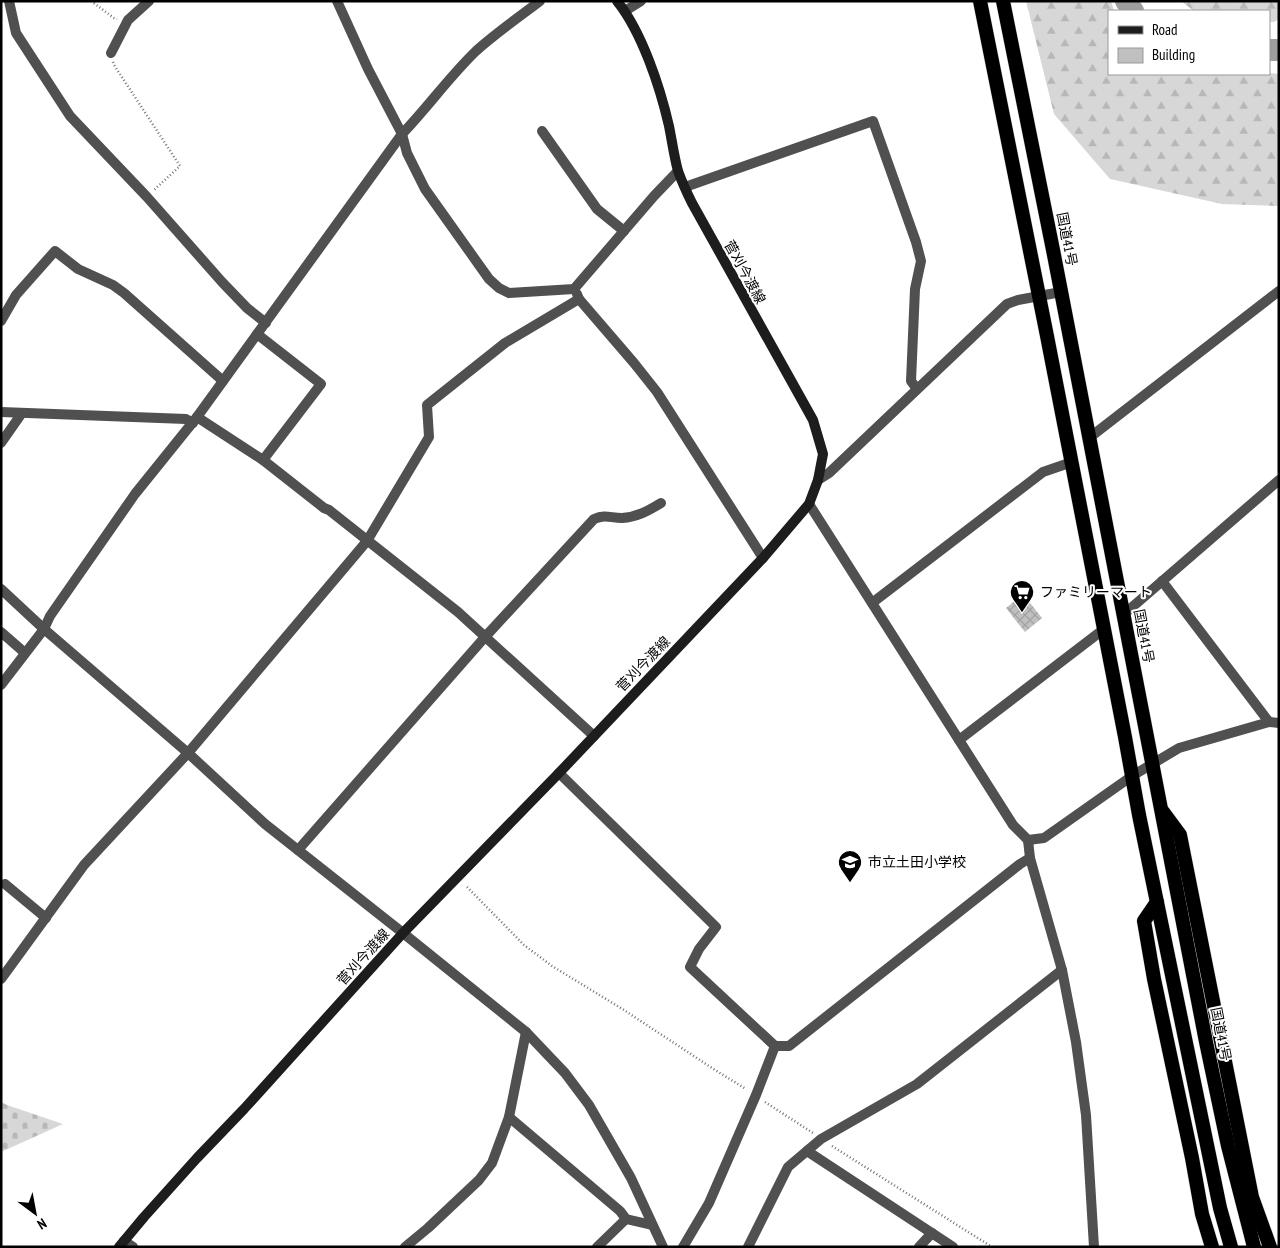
<svg xmlns="http://www.w3.org/2000/svg" width="1280" height="1248" viewBox="0 0 1280 1248" font-family="'PT Sans Narrow','Noto Sans JP',sans-serif">
	<style>
		.forest { fill: url(#forest-firs) }
		.cemetery { fill: url(#cemetery-stones) }
		.lines { fill: none; stroke-linecap: round; stroke-linejoin: round }
		.river { stroke: #9e9e9e; stroke-width: 22 }
		.building { fill: url(#building-cross-hatch) }
		.trunk-casing { stroke: #dbdbdb; stroke-width: 15 }
		.path { stroke: #727272; stroke-width: 2.5; stroke-dasharray: 1 2.5; stroke-linecap: butt }
		.minor { stroke: #505050; stroke-width: 10 }
		.tertiary { stroke: #505050; stroke-width: 10 }
		.secondary { stroke: #1d1d1d; stroke-width: 10 }
		.trunk { stroke: #000; stroke-width: 14 }
		.labels { text-anchor: middle; dominant-baseline: central; stroke-width: 4; stroke-linejoin: round; paint-order: stroke }
		.street-label { font-size: 14px; fill: #000; stroke: #fff }
		.poi-label { font-size: 14px; fill: #000; stroke: #fff; text-anchor: start }
	</style>
	<defs>
		<pattern id="forest-firs" width="22" height="20" patternUnits="userSpaceOnUse" patternTransform="scale(1.25)"><rect width="22" height="20" fill="#d7d7d7"/><path d="M5 1l3.5 6h-7zM16 11l3.5 6h-7z" fill="#b7b7b7"/></pattern>
		<pattern id="cemetery-stones" width="16" height="16" patternUnits="userSpaceOnUse" patternTransform="scale(1.25)"><rect width="16" height="16" fill="#d7d7d7"/><path d="M2 7V4a2 2 0 0 1 4 0v3zM10 15v-3a2 2 0 0 1 4 0v3z" fill="#b7b7b7"/></pattern>
		<pattern id="building-cross-hatch" width="8" height="8" patternUnits="userSpaceOnUse" patternTransform="scale(1.25)"><rect width="8" height="8" fill="#c0c0c0"/><path d="M0 0l8 8M0 8l8-8" fill="none" stroke="#a3a3a3"/></pattern>
	</defs>
	<rect width="100%" height="100%" fill="#fff"/>
	<g class="forest">
		<polygon points="1026,1 1111,1 1114,11 1109,11 1109,74 1269,73 1279,74 1279,206 1222,204 1110,179 1054,114"/>
		<polygon points="1181,1 1279,1 1279,19 1274,22 1269,22 1269,11 1194,11"/>
	</g>
	<polygon class="cemetery" points="1,1102 7,1105 63,1124 1,1152"/>
	<g class="lines">
		<g class="river">
			<polyline points="1126,1 1133,11"/>
			<polyline points="1269,50 1279,50"/>
		</g>
	</g>
	<polygon class="building" points="1023,594 1042,618 1025,632 1006,608"/>
	<g class="lines">
		<g class="trunk-casing">
			<g id="trunk">
				<polyline points="980,1 1047,336 1125,737 1139,815 1220,1208 1231,1247"/>
				<polyline points="1003,1 1054,255 1206,1042 1228,1146 1254,1247"/>
				<polyline points="1163,812 1180,835 1252,1197 1270,1247"/>
				<polyline points="1157,902 1144,921 1154,979 1192,1158 1202,1214 1212,1247"/>
			</g>
		</g>
		<g class="path">
			<polyline points="91,1 114,18 117,19"/>
			<polyline points="113,62 114,65 180,166 154,190"/>
			<polyline points="467,887 524,945 552,966 624,1010 715,1070 746,1089"/>
			<polyline points="765,1102 813,1133"/>
			<polyline points="832,1146 992,1247"/>
		</g>
		<g class="minor">
			<polyline points="9,1 16,33 70,116 147,197 222,282 247,308 266,323"/>
			<polyline points="337,1 368,69 402,134 407,153 425,189 489,279 499,288 509,293 574,289 654,196 678,171"/>
			<polyline points="625,11 641,1"/>
			<polyline points="111,53 128,20 149,1"/>
			<polyline points="542,131 597,209 624,231"/>
			<polyline points="685,187 873,121 916,242 921,261 915,289 911,381 917,389"/>
			<polyline points="577,294 579,299 634,363 657,392 763,558"/>
			<polyline points="1,321 16,295 55,251 78,269 113,285 124,293 223,381"/>
			<polyline points="257,334 321,384 263,460"/>
			<polyline points="1,412 186,419 193,423"/>
			<polyline points="197,417 263,460 324,508 329,510 458,612 594,736"/>
			<polyline points="1089,438 1279,291"/>
			<polyline points="1,443 22,413"/>
			<polyline points="809,504 1013,825 1028,840 1044,838 1132,776 1179,748 1269,722 1162,581"/>
			<polyline points="872,603 1043,472 1072,462"/>
			<polyline points="1123,615 1279,480"/>
			<polyline points="1,632 25,653"/>
			<path d="M1,685L44,629L50,616L135,494L197,417L402,134C428,107 449,77 476,51C496,33 519,17 540,1"/>
			<polyline points="1269,722 1279,723"/>
			<polyline points="959,740 1104,629"/>
			<polyline points="559,773 716,927 699,949 690,967 775,1046 789,1046 1020,864 1030,858"/>
			<polyline points="1028,840 1030,858 1062,970 1076,1042 1086,1115 1094,1247"/>
			<path d="M298,850L485,637L594,519C606,514 610,518 622,518C637,517 648,511 661,503"/>
			<polyline points="5,884 46,918"/>
			<polyline points="1,979 84,865 188,753 367,541 429,437 427,405 505,343 579,299"/>
			<polyline points="509,1117 620,1211 626,1219 652,1225"/>
			<polyline points="807,1151 953,1247"/>
			<polyline points="124,1241 133,1247"/>
			<polyline points="405,1247 428,1228 479,1180 492,1163 509,1117 526,1032"/>
			<polyline points="597,1247 626,1219"/>
			<polyline points="683,1247 709,1203 756,1095 775,1046"/>
			<polyline points="748,1247 788,1167 821,1139 917,1084 1062,970"/>
			<polyline points="919,1247 932,1233"/>
		</g>
		<g class="tertiary">
			<polyline points="818,480 829,473 1007,304 1018,300 1061,292"/>
			<polyline points="1,589 44,629 188,753 265,824 403,933 526,1032 565,1073 589,1105 631,1178 663,1247"/>
		</g>
		<path class="secondary" d="M119,1247L144,1217L197,1158L244,1109L403,933L559,773L763,558L809,504L818,480L823,454L813,420L692,203C687,193 682,182 678,171C674,156 672,141 669,126C660,87 642,32 617,1"/>
		<use href="#trunk" class="trunk"/>
	</g>
	<defs>
		<g id="supermarket-pin" transform="scale(1.25)"><path d="M0 17L-7.5 6A9.5 9.5 0 1 1 7.5 6Z" fill="#000" stroke="#fff"/><path d="M-6-5.5h2.5l.6 2H6L4.5 2H-2.5L-4.4-4H-6ZM-1.5 3.2a1.3 1.3 0 1 0 .1 0ZM3 3.2a1.3 1.3 0 1 0 .1 0Z" fill="#fff"/></g>
		<g id="school-pin" transform="scale(1.25)"><path d="M0 17L-7.5 6A9.5 9.5 0 1 1 7.5 6Z" fill="#000" stroke="#fff"/><path d="M0-5L7-2L0 1L-7-2ZM-4 1L0 2.5L4 1V4Q0 6-4 4Z" fill="#fff"/></g>
	</defs>
	<g fill-rule="evenodd">
		<use href="#supermarket-pin" x="1022" y="592"/>
		<use href="#school-pin" x="850" y="862"/>
	</g>
	<g class="labels">
		<g class="street-label">
			<text transform="translate(1067 239) rotate(79)">国道41号</text>
			<text transform="translate(745 272) rotate(61)">菅刈今渡線</text>
			<text transform="translate(1144 636) rotate(79)">国道41号</text>
			<text transform="translate(643 664) rotate(-46)">菅刈今渡線</text>
			<text transform="translate(363 957) rotate(-48)">菅刈今渡線</text>
			<text transform="translate(1221 1034) rotate(79)">国道41号</text>
		</g>
		<g class="poi-label">
			<text x="1040" y="592">ファミリーマート</text>
			<text x="868" y="862">市立土田小学校</text>
		</g>
	</g>
	<rect width="1280" height="1248" fill="none" stroke="#000000" stroke-width="5"/>
	<rect x="1108" y="10" width="162" height="65" fill="#ffffff" stroke="#999999"/>
	<rect x="1118" y="26" width="25" height="8" fill="#1d1d1d" stroke="#999999"/>
	<text x="1152" y="35" font-size="15" fill="#000000">Road</text>
	<rect x="1118" y="48" width="25" height="15" fill="#c0c0c0" stroke="#999999"/>
	<text x="1152" y="60" font-size="15" fill="#000000">Building</text>
	<g transform="translate(35 1213) rotate(148)" stroke="#ffffff" stroke-width="4" paint-order="stroke">
	<path d="M0-4L9 19L0 12L-9 19Z" fill="#000000"/>
	<text y="-8" font-size="14" font-weight="bold" text-anchor="middle" fill="#000000">N</text>
	</g>
</svg>
